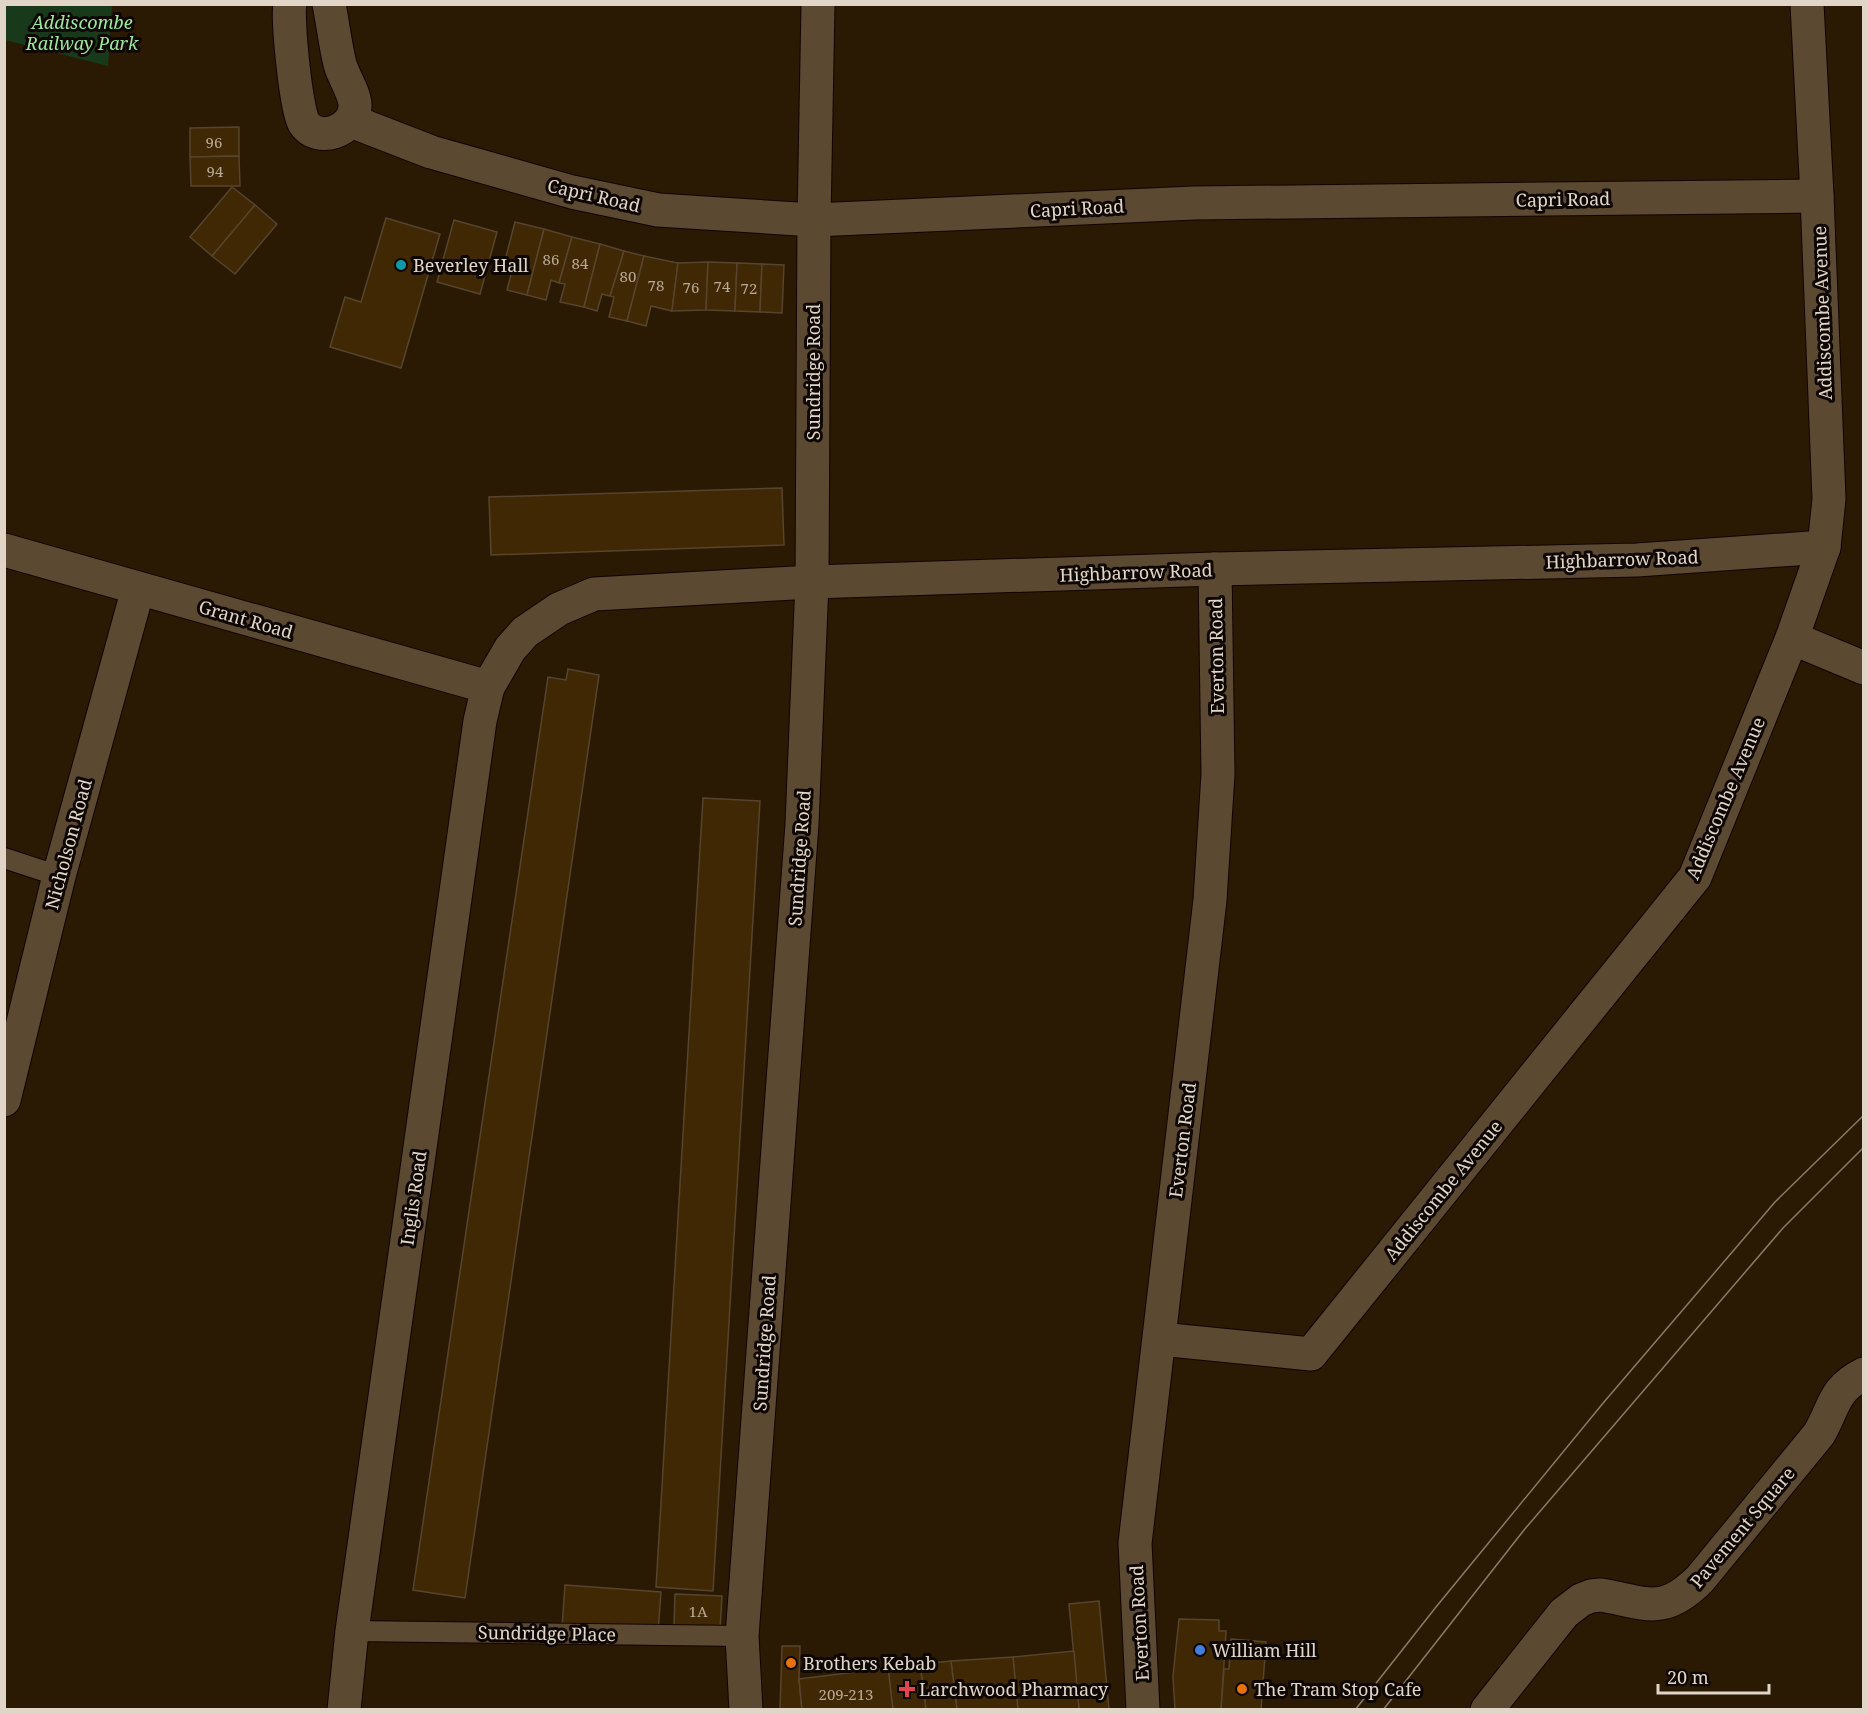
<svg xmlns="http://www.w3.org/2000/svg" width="1868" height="1714" viewBox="0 0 1868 1714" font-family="'Noto Serif',serif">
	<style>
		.green { fill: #18391a }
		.building { fill: #402804; stroke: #57442d; stroke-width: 1.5 }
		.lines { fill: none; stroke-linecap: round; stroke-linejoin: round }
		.service-casing { stroke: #120400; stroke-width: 22 }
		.minor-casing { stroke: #120400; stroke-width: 35 }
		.service { stroke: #5c4932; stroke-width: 20 }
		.minor { stroke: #5c4932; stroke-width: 33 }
		.tram { stroke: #897b6a; stroke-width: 1.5 }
		.culture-dot { fill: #0f9aa8; stroke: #0d0601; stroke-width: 2 }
		.shop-dot { fill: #3f7fe0; stroke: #0d0601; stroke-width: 2 }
		.food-dot { fill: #e8710a; stroke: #0d0601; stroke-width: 2 }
		.health-dot { fill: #e0444e; stroke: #0d0601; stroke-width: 2 }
		.labels { text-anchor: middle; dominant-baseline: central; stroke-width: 6; stroke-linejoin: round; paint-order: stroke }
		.number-label { font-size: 15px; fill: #b8aa96 }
		.park-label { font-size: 18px; font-style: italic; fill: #9be99c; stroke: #0d0601 }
		.street-label { font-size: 18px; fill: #e0d5c7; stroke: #0d0601 }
		.poi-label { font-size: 18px; fill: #e0d5c7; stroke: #0d0601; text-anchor: start }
	</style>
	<rect width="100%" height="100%" fill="#2a1903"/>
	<polygon class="green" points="4,5 112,5 108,66 5,40"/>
	<g class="building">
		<polygon points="239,127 239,156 190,157 190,128"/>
		<polygon points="239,156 240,186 191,186 190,157"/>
		<polygon points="232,187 255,205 212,256 190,237"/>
		<polygon points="255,205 277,224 235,274 212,256"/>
		<polygon points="386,218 440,234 401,368 330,347 345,297 361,302"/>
		<polygon points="454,220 497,232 480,294 437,282"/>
		<polygon points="515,222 544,229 527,295 507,290 512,271 503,268"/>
		<polygon points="544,229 572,237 559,283 551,280 546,300 527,295"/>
		<polygon points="572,237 600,244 584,307 560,302 565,284 559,283"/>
		<polygon points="600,244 624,251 610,296 602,294 597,311 584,307"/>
		<polygon points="624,251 644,256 627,321 609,317 614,297 610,296"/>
		<polygon points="644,256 678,263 672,311 651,306 646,326 627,321"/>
		<polygon points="708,262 706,310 672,311 678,263"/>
		<polygon points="708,262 737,263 735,311 706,310"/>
		<polygon points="737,263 762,264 760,312 735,311"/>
		<polygon points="762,264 784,265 782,313 760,312"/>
		<polygon points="782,488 784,545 491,555 489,497"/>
		<polygon points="568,669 599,675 465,1598 413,1590 548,677 566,680"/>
		<polygon points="703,798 760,801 713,1591 656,1587"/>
		<polygon points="565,1585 661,1592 658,1633 562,1627"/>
		<polygon points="675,1594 722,1596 720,1629 674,1626"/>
		<polygon points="1099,1601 1109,1710 1079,1710 1069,1604"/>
		<polygon points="1179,1619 1219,1620 1219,1631 1226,1631 1221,1710 1175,1710 1173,1676"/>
		<polygon points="1231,1639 1266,1642 1261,1710 1221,1710 1224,1669 1229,1669"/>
		<polygon points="782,1646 800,1646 799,1679 802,1710 780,1710"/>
		<polygon points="1074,1651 1079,1710 1018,1710 1013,1657"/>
		<polygon points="1013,1657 1018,1710 957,1710 951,1661"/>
		<polygon points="951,1661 957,1710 926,1710 920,1664"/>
		<polygon points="920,1664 926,1710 893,1710 888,1668"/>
		<polygon points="888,1668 893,1710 802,1710 799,1679"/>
	</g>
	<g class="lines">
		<g class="service-casing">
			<g id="service">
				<polyline points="4,858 59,876"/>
				<polyline points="352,1631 742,1636"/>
			</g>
		</g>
		<g class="minor-casing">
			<g id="minor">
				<path d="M290,4C287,19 296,110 304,123C318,144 354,131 355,107C356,95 343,76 340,64C335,44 333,24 329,4"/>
				<polyline points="351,121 431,152 572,192 658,210 814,220 1194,203 1817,196"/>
				<polyline points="4,550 488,687"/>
				<polyline points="1792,638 1864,668"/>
				<polyline points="4,1100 59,876 138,589"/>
				<polyline points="1160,1339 1311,1354 1695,877 1792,638 1824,547 1829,499 1817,196 1807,4"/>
				<polyline points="344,1710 352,1631 480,721 488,687 510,649 525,632 559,609 594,594 812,582 1215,569 1637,560 1824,547"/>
				<polyline points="746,1710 742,1636 802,824 812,582 814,220 818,4"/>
				<polyline points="1143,1710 1135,1543 1210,900 1218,774 1215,569"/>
				<path d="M1487,1710L1564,1613L1581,1600L1591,1596L1601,1595C1647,1603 1663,1616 1700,1579L1819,1434C1835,1407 1832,1390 1864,1374"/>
			</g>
		</g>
		<use href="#service" class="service"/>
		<use href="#minor" class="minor"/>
		<g class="tram">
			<polyline points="1355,1710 1436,1607 1604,1402 1775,1202 1864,1115"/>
			<polyline points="1383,1710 1524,1530 1783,1228 1864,1147"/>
		</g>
	</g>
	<circle class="culture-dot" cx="401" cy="265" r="6"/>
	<circle class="shop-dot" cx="1200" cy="1650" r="6"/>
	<g class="food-dot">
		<circle cx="791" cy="1663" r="6"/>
		<circle cx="1242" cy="1689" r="6"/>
	</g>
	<path class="health-dot" d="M904 1680h6v6h6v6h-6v6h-6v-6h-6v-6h6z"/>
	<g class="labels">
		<g class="number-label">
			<text x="214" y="142">96</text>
			<text x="215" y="171">94</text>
			<text x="551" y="259">86</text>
			<text x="580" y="263">84</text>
			<text x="628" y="276">80</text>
			<text x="656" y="285">78</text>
			<text x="722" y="286">74</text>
			<text x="691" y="287">76</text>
			<text x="749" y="288">72</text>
			<text x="698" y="1611">1A</text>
			<text x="846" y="1694">209-213</text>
		</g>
		<g class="park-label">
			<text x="82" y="22">Addiscombe<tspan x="82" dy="21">Railway Park</tspan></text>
		</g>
		<g class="street-label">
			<text transform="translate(594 195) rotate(13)">Capri Road</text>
			<text transform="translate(1563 199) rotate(-1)">Capri Road</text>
			<text transform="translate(1077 208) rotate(-3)">Capri Road</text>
			<text transform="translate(1822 313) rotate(-92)">Addiscombe Avenue</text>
			<text transform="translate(813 372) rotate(-90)">Sundridge Road</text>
			<text transform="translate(1622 559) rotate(-2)">Highbarrow Road</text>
			<text transform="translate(1136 572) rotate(-2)">Highbarrow Road</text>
			<text transform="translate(246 619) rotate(16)">Grant Road</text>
			<text transform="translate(1216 656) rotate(-91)">Everton Road</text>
			<text transform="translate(1725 798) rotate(-67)">Addiscombe Avenue</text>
			<text transform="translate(68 844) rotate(-75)">Nicholson Road</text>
			<text transform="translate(799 858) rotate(-86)">Sundridge Road</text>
			<text transform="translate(1182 1140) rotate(-83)">Everton Road</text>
			<text transform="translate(1443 1190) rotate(-51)">Addiscombe Avenue</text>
			<text transform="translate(413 1198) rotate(-82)">Inglis Road</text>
			<text transform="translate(764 1343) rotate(-86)">Sundridge Road</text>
			<text transform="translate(1742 1527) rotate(-50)">Pavement Square</text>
			<text transform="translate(1139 1623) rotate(-93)">Everton Road</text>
			<text transform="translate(547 1633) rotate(1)">Sundridge Place</text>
		</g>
		<g class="poi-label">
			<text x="413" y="265">Beverley Hall</text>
			<text x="1212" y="1650">William Hill</text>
			<text x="803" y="1663">Brothers Kebab</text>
			<text x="919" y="1689">Larchwood Pharmacy</text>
			<text x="1254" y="1689">The Tram Stop Cafe</text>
		</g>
	</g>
	<rect width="1868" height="1714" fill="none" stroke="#e0d5c7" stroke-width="12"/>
	<path d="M1658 1684v9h111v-9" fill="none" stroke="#e0d5c7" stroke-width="3"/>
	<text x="1667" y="1684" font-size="18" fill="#e0d5c7" stroke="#0d0601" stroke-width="4.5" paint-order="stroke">20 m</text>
</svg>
